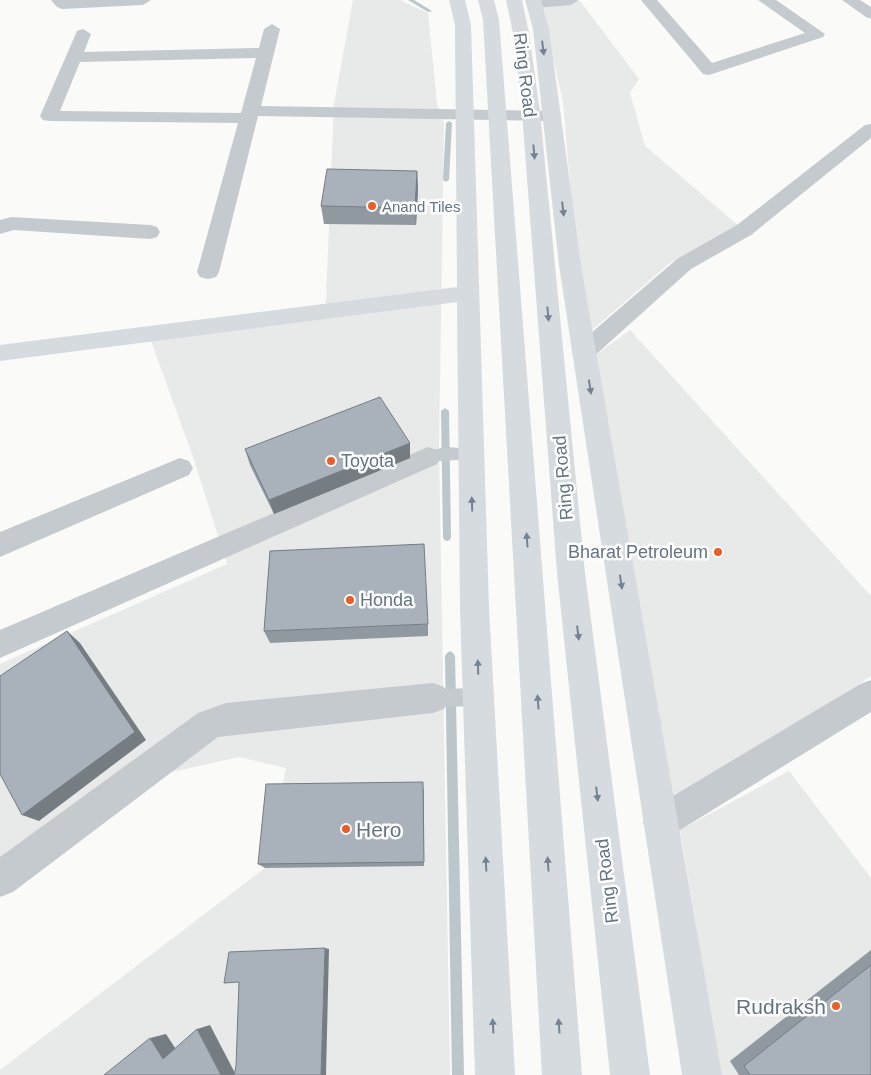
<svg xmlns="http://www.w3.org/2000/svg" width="871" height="1075" viewBox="0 0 871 1075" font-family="Helvetica,sans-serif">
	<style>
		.built { fill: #e8e9e9 }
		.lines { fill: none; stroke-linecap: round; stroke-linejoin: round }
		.stream { fill: #bcc7cc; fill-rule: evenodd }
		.lane { fill: #c5cace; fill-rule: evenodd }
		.street { fill: #c5cace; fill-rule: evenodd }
		.secondary { fill: #d6dbdf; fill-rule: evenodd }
		.highway { fill: #d6dbdf; fill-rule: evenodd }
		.wall { fill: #9199a0 }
		.shaded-wall { fill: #767d82 }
		.building { fill: #a9b2ba; stroke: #767d82 }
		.oneway { fill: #748392 }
		.poi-dot { fill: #ed5d25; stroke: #fff; stroke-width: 2 }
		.labels { text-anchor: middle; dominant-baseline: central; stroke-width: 5; stroke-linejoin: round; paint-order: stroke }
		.far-poi-label { font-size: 15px; fill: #637485; stroke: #fff; text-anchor: start }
		.street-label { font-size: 18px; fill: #637485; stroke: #fff }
		.poi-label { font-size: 18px; fill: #637485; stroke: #fff; text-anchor: start }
		.near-poi-label { font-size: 21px; fill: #637485; stroke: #fff; text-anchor: start }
	</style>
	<rect width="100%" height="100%" fill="#fafaf8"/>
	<g class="built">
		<polygon points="353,0 400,0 428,13 437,104 444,124 439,448 450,1075 0,1075 0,1070 265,868 286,768 239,757 159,775 0,881 0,664 227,564 193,457 151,341 323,316 326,299 334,104"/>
		<polygon points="580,1 639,79 630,93 645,146 739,226 671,262 592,330 574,230 563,102 541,4"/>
		<polygon points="630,330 871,596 871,676 670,805 594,356"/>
		<polygon points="789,771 871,878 871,1075 717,1075 696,924 680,830"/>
	</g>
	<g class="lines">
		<g class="stream">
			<polygon points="408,0 414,0 432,11 428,12"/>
			<polygon points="449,121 452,123 449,180 446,182 443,180 446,123"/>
			<polygon points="445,408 449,411 451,537 450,540 447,541 444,540 443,537 441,411"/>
			<polygon points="450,651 453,653 455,656 464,1075 452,1075 445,656 447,653"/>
		</g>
		<g class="lane">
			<path d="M445,447L476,449L479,453L476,457C471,459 427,463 423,461L420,457L423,453Z"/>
			<polygon points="479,688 486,691 488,697 486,703 479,706 433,707 426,704 424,698 426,692 433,689"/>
		</g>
		<g class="street">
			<polygon points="51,0 151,0 143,5 62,9 57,7"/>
			<polygon points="528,0 579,0 571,5 534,8 529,6 526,3"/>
			<polygon points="641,0 657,0 712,63 805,33 758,0 776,0 825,34 823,37 709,75 703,74"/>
			<polygon points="842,0 860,0 871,7 871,19 866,17"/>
			<path d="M272,24L280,29L261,106L552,111L558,112L561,116L558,120L552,121L258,116L219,272L216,277L208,279L200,277L197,272L238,123L49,121L43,120L40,116L77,31L83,29L91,34L84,52L259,48L264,29ZM256,58L241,113L60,111L80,62Z"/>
			<polygon points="871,124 871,138 751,235 691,269 592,358 584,360 576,358 572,352 576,346 677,259 737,225 865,125"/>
			<polygon points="11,217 150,225 157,227 160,232 157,237 150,239 14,230 0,234 0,220"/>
			<polygon points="428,447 437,450 441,457 437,464 0,658 0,630"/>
			<polygon points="180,458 189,461 193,468 189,475 0,557 0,532"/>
			<polygon points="871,680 871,712 672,835 660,840 648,835 643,823 648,811 860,684"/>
			<polygon points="433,683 444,687 449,698 444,709 433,713 218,737 13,892 0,897 0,857 198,713 226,703"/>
		</g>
		<g class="secondary">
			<polygon points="449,0 465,0 471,25 489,608 515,1075 475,1075 460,608 457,302 0,361 0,345 457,287 455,25"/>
			<polygon points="525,0 541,0 549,29 581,265 722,1075 682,1075 559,265 533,29"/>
		</g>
		<g class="highway">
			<polygon points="478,0 494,0 499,20 582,1075 542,1075 483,20"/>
			<polygon points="506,0 522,0 529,33 540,112 585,573 650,1075 610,1075 557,573 522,112 513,33"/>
		</g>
	</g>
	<g class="wall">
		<polygon points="417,171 418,189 416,225 324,224 321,206"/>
		<polygon points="245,449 410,458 274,514 250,465"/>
		<polygon points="428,624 428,636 270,643 264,631"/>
		<polygon points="424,789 424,866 265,868 258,864"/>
		<polygon points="871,950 871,1075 739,1075 730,1061"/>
	</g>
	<g class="shaded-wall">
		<polygon points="417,171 418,189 416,225 415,208"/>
		<polygon points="410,443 410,458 274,514 269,500"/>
		<polygon points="67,631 80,643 146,740 39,821 22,815"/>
		<polygon points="325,948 329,949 326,1075 321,1075"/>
		<polygon points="210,1025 236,1075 221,1075 197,1029"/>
		<polygon points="166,1034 179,1054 163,1059 150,1038"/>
	</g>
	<g class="building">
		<polygon points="327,169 417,171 415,208 321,206"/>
		<polygon points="380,397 410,443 269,500 245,449"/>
		<polygon points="424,544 428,624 264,631 270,551"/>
		<polygon points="67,631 135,732 22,815 0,774 0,676"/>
		<polygon points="423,782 424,862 258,864 266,784"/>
		<polygon points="325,948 321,1075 234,1075 236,1066 239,982 224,983 229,952"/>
		<polygon points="871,965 871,1075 750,1075 744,1066"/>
		<polygon points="197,1029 221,1075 104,1075 150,1038 163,1059"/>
	</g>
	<defs><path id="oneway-solid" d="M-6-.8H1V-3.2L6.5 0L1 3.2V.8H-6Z" transform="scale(1.25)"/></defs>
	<g class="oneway">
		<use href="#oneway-solid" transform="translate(543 48) rotate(83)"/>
		<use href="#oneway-solid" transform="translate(534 152) rotate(85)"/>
		<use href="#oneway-solid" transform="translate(563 209) rotate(83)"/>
		<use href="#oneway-solid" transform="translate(548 314) rotate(85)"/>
		<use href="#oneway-solid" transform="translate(590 387) rotate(81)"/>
		<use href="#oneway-solid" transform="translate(472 504) rotate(-92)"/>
		<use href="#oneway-solid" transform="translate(527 540) rotate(-94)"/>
		<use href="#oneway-solid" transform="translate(621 582) rotate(81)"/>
		<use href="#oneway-solid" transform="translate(578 633) rotate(83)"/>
		<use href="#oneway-solid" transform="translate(478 667) rotate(-92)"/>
		<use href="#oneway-solid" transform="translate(538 702) rotate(-94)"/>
		<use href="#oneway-solid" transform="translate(597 794) rotate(83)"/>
		<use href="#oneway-solid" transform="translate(486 864) rotate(-93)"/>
		<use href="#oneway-solid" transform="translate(548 864) rotate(-94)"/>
		<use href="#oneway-solid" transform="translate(493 1026) rotate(-93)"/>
		<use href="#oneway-solid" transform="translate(559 1026) rotate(-94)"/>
	</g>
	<g class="poi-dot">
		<circle cx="372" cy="206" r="5"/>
		<circle cx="331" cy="461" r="5"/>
		<circle cx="718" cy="552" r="5"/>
		<circle cx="350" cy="600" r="5"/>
		<circle cx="346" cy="829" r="5"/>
		<circle cx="836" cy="1006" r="5"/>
	</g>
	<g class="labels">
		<g class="far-poi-label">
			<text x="382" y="206">Anand Tiles</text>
		</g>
		<g class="street-label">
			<text transform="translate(525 75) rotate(83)">Ring Road</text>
			<text transform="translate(563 478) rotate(-95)">Ring Road</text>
			<text transform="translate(607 881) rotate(-97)">Ring Road</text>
		</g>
		<g class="poi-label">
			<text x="341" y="461">Toyota</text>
			<text x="708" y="552" text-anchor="end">Bharat Petroleum</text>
			<text x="360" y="600">Honda</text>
		</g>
		<g class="near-poi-label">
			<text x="356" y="829">Hero</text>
			<text x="826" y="1006" text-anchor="end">Rudraksh</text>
		</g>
	</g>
</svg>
